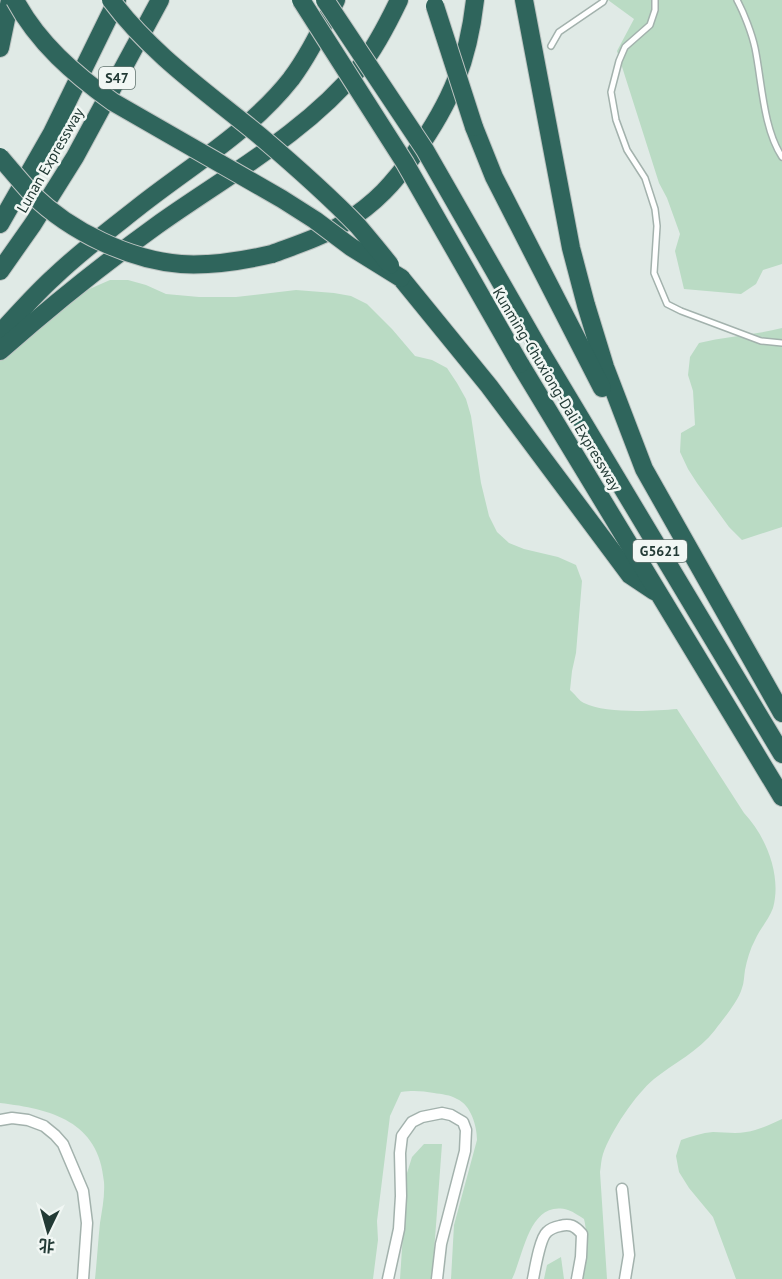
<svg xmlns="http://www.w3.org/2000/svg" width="782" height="1279" viewBox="0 0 782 1279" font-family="'PT Sans','Noto Sans SC',sans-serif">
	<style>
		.green { fill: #badbc4 }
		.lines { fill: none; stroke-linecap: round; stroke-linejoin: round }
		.lane-casing { stroke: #a3b2ad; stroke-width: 8 }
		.street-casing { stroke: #a3b2ad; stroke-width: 13 }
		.highway-casing { stroke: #bdc4c2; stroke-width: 20 }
		.lane { stroke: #fff; stroke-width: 5 }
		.street { stroke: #fff; stroke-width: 10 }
		.highway { stroke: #2f655c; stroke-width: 18 }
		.highway-bridge-casing { stroke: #bdc4c2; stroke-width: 20; stroke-linecap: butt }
		.highway-bridge { stroke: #2f655c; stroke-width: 18 }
		.labels { text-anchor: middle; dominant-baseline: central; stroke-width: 5; stroke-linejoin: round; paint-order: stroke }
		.shield { fill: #f1f7f4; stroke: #60736e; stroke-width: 1.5 }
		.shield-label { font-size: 14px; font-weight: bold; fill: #223a35 }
		.street-label { font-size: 15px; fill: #223a35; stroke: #f1f7f4 }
	</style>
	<rect width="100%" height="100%" fill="#e0eae6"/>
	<g class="green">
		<polygon points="608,0 782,0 782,264 763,270 756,284 741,294 684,289 675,251 680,234 667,198 659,183 617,51 634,19"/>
		<path d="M110,280H128L146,285L166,294L199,297H236L296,290L334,293L351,296L367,304L392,329L415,356L432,360L447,368L457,383L466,399L471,416L481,483L489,516L497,532L509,543L524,549L558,557L576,565L582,581L576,653L572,671L570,690C575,694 579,701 584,703C605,714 654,711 677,709L744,813C766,836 782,876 773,908C769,919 760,929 755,940C750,949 747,960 745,970C744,976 744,983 742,988C738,1002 723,1019 715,1030C699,1051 674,1063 654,1079C635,1095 611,1131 603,1154C601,1160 601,1166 600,1172L607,1279H580C583,1260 589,1238 584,1219C579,1216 574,1212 568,1210C529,1199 524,1255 512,1279H451L454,1225L477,1140C477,1126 471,1105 457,1099C451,1095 441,1094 434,1093C423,1091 413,1090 401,1092L390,1116L377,1221L378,1240L373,1279H95C97,1260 98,1242 100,1223C102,1210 105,1196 104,1182C99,1121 51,1109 0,1103V361L66,294H78Z"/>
		<path d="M782,328V527L742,540L729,527L697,483L688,469L680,452L681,433L695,425L693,391L688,375L690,357L699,343C727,336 755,335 782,328Z"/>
		<path d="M782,1119V1279H736L713,1217L689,1188L679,1172L676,1156L681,1140C692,1136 702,1133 713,1132C724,1132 735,1134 746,1132C759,1130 771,1124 782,1119Z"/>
		<polygon points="424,1144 442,1144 432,1279 400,1279 407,1173 412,1157"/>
		<polygon points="561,1257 564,1279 544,1279 547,1265"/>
	</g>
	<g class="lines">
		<g class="lane-casing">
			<g id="lane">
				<polyline points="655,0 655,10 650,25 625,47 619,61 611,92 616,120 627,150 645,178 655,209 657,226 654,273 667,304 681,311 761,341 782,343"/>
				<path d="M737,0C744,13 752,34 755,48C762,82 763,128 782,157"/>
				<polyline points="551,46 559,32 603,2 604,0"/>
			</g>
		</g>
		<g class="street-casing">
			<g id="street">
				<polyline points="0,1120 12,1118 28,1120 44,1126 55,1135 63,1144 83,1191 87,1223 83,1279"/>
				<polyline points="622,1189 629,1255 625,1279"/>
				<polyline points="388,1279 399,1229 401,1196 400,1153 402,1136 412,1122 422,1117 442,1113 451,1115 463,1122 466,1130 465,1151 441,1244 437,1279"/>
				<path d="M533,1279C535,1269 540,1238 547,1232C551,1228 555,1227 560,1226C570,1223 575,1226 582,1234L581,1257L577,1279"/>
			</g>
		</g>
		<g class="highway-casing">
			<g id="highway">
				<polyline points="524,0 571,248 586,305 605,367 644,469 782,713"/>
				<polyline points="0,48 10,0"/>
				<polyline points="474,127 494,177 602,388"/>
				<polyline points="0,224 52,133 117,0"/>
				<path d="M272,254C296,245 322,237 344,223C376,203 394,183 415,153C451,102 468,62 475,0"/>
				<polyline points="0,271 33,224 75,157 160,0"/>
				<polyline points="401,278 489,386 630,575 654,591"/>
				<path d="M0,333C18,314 35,294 54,277C81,251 112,228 141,205C192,165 250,131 291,79C309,55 322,27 336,0"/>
				<polyline points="539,349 782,754"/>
				<path d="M0,351C50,307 102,265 156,226C226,176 305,134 360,67C376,47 388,23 399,0"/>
				<polyline points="520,364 782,797"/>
			</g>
		</g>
		<use href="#lane" class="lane"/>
		<use href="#street" class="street"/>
		<use href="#highway" class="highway"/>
		<g class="highway-bridge-casing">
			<g id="highway-bridge">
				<path d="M15,0C38,43 74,74 113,102L282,199L315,220L351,247L401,278"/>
				<path d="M111,0C151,54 208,93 260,136C294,165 327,194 358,226C369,239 380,252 390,265"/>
				<polyline points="301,0 405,163 520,364"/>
				<polyline points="325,0 425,150 539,349"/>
				<polyline points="435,6 474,127"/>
				<path d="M0,157C11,170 22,183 33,195C70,231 129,260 181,264C212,266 242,261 272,254"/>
			</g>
		</g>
		<use href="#highway-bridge" class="highway-bridge"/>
	</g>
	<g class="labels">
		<g class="shield">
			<rect x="99" y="67" width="36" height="22" rx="4.5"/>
			<rect x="633" y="540" width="54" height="22" rx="4.5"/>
		</g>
		<g class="shield-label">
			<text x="117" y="78">S47</text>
			<text x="660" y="551">G5621</text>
		</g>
		<g class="street-label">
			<text transform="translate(50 160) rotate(-60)">Lunan Expressway</text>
			<text transform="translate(557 389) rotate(59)">Kunming-Chuxiong-Dali Expressway</text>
		</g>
	</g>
	<g transform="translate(48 1231) rotate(185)" stroke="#f1f7f4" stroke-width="4.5" paint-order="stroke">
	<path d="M0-4.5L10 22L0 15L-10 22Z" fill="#223a35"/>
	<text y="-9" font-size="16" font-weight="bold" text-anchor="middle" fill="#223a35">北</text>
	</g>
</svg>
